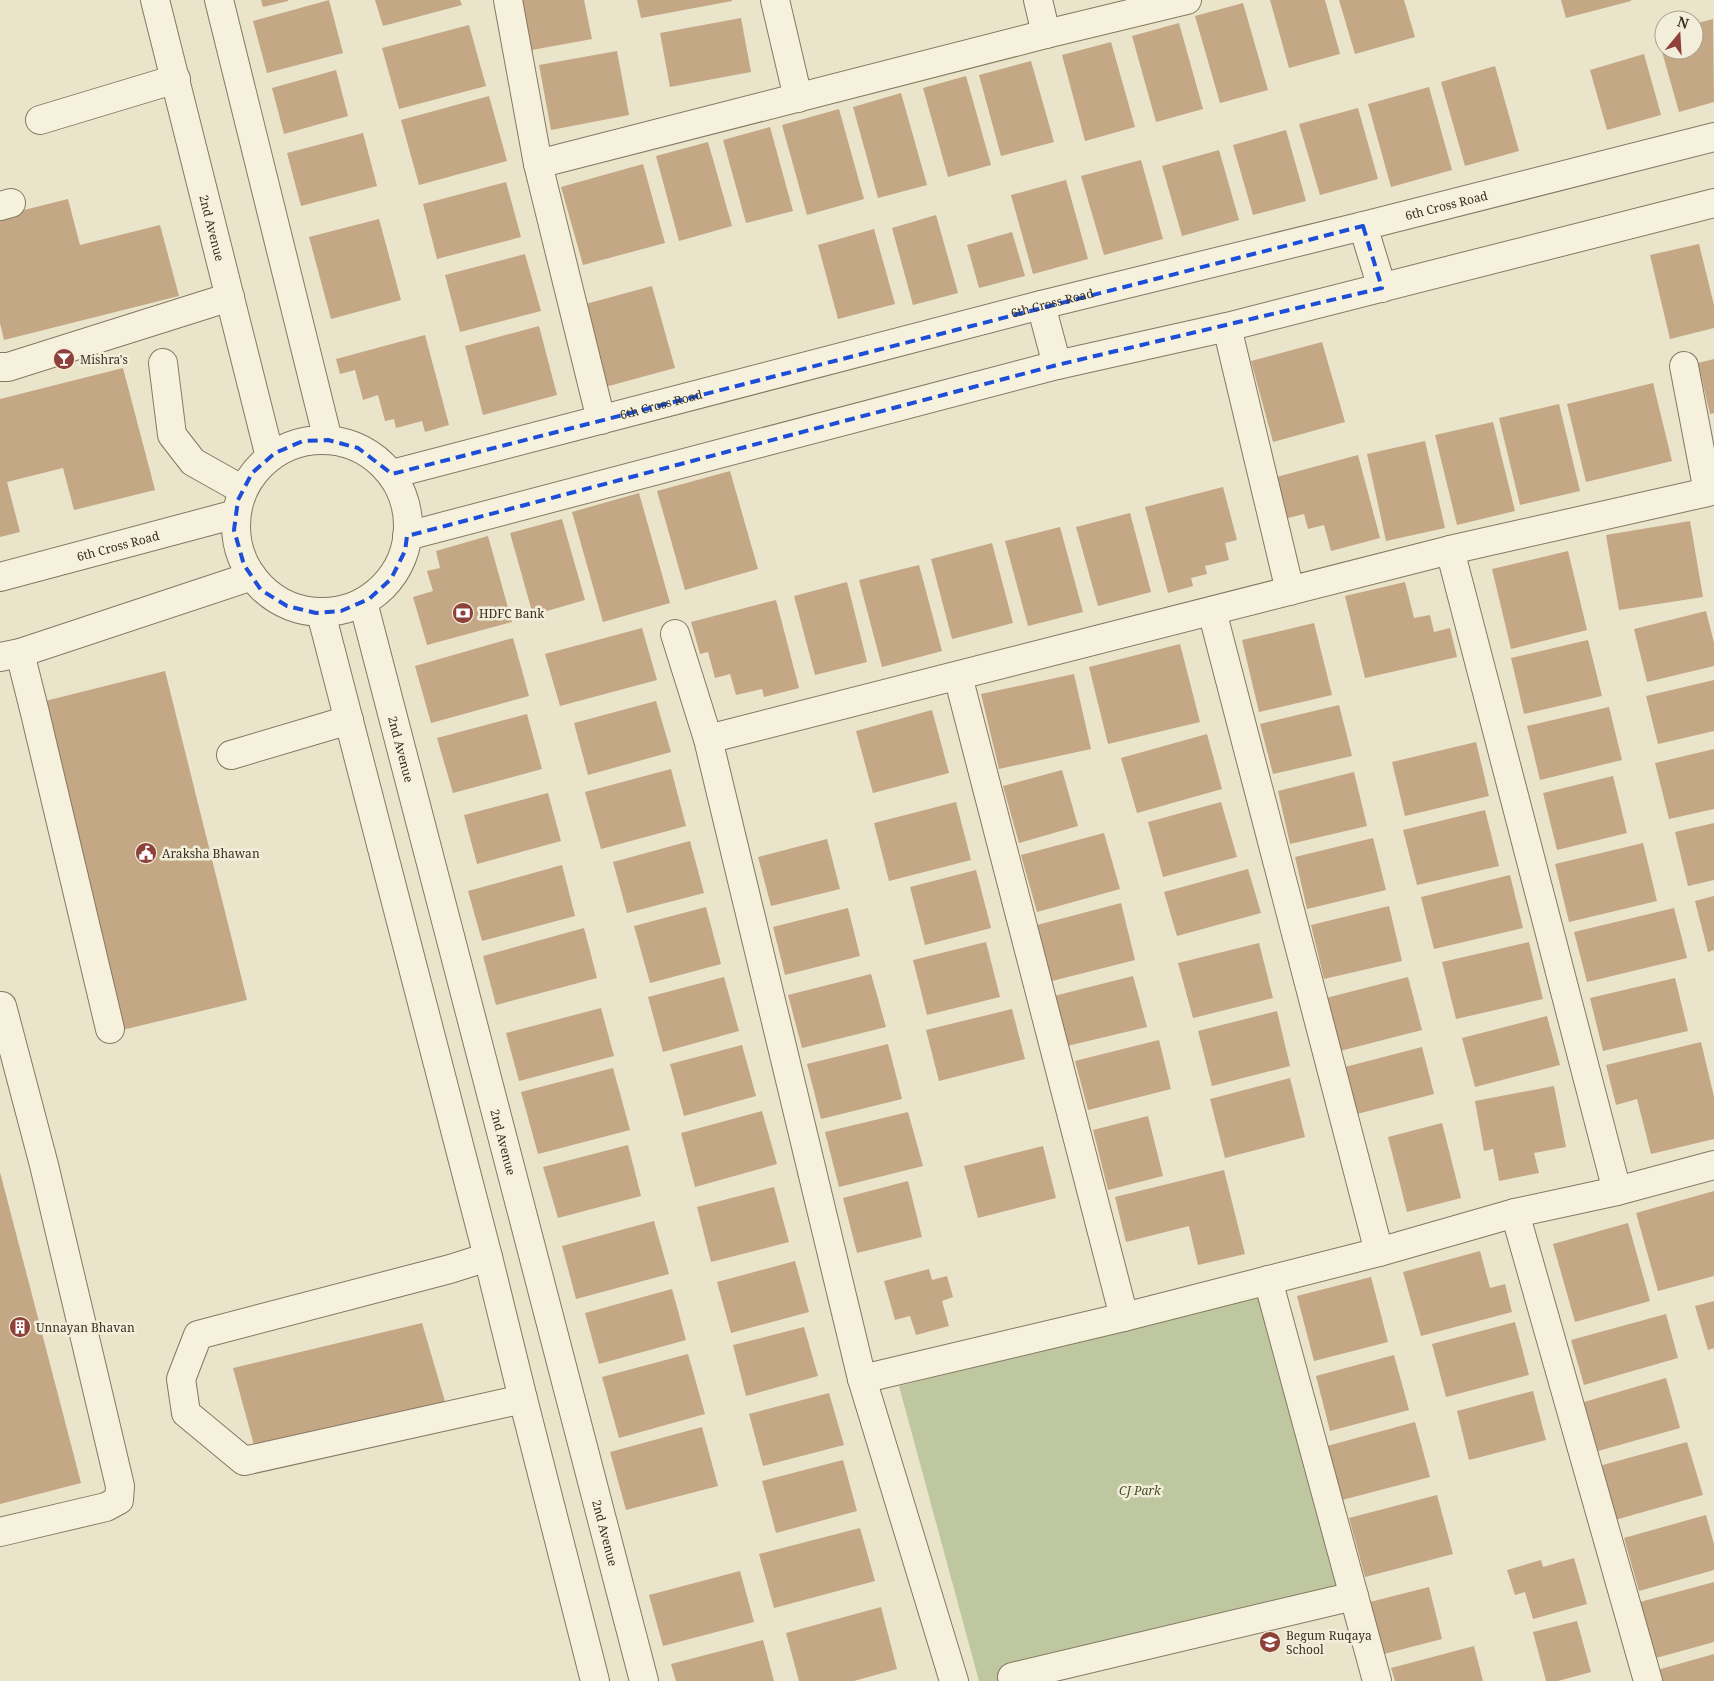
<svg xmlns="http://www.w3.org/2000/svg" width="1714" height="1681" viewBox="0 0 1714 1681" font-family="'Noto Serif',serif">
	<style>
		.green { fill: #bec7a0 }
		.building { fill: #c4a785 }
		.lines { fill: none; stroke-linecap: round; stroke-linejoin: round }
		.minor-casing { stroke: #857861; stroke-width: 30 }
		.minor { stroke: #f6f1dd; stroke-width: 28 }
		.marked { fill: none; stroke: #1d4ed8; stroke-width: 4; stroke-dasharray: 10 6; stroke-linejoin: round }
		.labels { text-anchor: middle; dominant-baseline: central; stroke-width: 5; stroke-linejoin: round; paint-order: stroke }
		.street-label { font-size: 12px; fill: #382f22; stroke: #f2eeda }
		.poi-label { font-size: 12px; fill: #382f22; stroke: #f2eeda; text-anchor: start }
		.park-label { font-size: 12px; font-style: italic; fill: #43522b; stroke: #f2eeda }
	</style>
	<rect width="100%" height="100%" fill="#eae4cb"/>
	<polygon class="green" points="1263,1295 1343,1604 1029,1681 979,1681 899,1386"/>
	<g class="building">
		<polygon points="261,0 288,0 288,1 263,7"/>
		<polygon points="329,0 343,53 267,73 253,21"/>
		<polygon points="375,0 460,0 462,5 383,26"/>
		<polygon points="511,0 584,0 592,39 521,52"/>
		<polygon points="637,0 732,0 732,1 641,18"/>
		<polygon points="1270,0 1325,0 1340,54 1289,68"/>
		<polygon points="1339,0 1404,0 1415,37 1355,54"/>
		<polygon points="1561,0 1631,0 1631,1 1566,18"/>
		<polygon points="1243,3 1268,90 1220,103 1195,16"/>
		<polygon points="741,18 751,72 670,87 660,33"/>
		<polygon points="1713,19 1714,102 1679,112 1657,34 1664,32 1664,50 1694,50 1694,24"/>
		<polygon points="1179,23 1203,109 1156,122 1132,36"/>
		<polygon points="469,25 486,86 399,109 382,48"/>
		<polygon points="1111,42 1135,127 1085,141 1062,55"/>
		<polygon points="617,51 629,115 551,130 539,65"/>
		<polygon points="1644,54 1661,115 1607,130 1590,70"/>
		<polygon points="1031,61 1054,142 1001,156 979,75"/>
		<polygon points="1495,66 1519,151 1465,166 1441,82"/>
		<polygon points="336,70 348,116 284,134 272,88"/>
		<polygon points="966,76 991,165 948,177 923,88"/>
		<polygon points="1429,87 1452,170 1391,187 1368,104"/>
		<polygon points="901,93 927,185 878,198 853,107"/>
		<polygon points="489,96 507,161 419,185 401,120"/>
		<polygon points="1358,108 1378,179 1320,195 1299,124"/>
		<polygon points="839,109 864,199 807,215 782,125"/>
		<polygon points="770,127 793,211 746,223 723,140"/>
		<polygon points="1286,130 1306,201 1253,215 1233,145"/>
		<polygon points="363,133 377,186 301,206 287,153"/>
		<polygon points="708,142 732,226 679,241 656,156"/>
		<polygon points="1219,150 1239,220 1182,236 1162,166"/>
		<polygon points="1141,160 1163,239 1104,255 1081,176"/>
		<polygon points="643,164 665,243 583,265 561,187"/>
		<polygon points="1066,180 1088,259 1033,274 1011,195"/>
		<polygon points="506,182 521,237 437,259 423,204"/>
		<polygon points="68,199 80,245 160,225 179,296 4,340 0,323 0,216"/>
		<polygon points="936,215 958,293 913,305 892,228"/>
		<polygon points="379,219 401,300 331,319 309,237"/>
		<polygon points="874,229 895,304 838,319 818,245"/>
		<polygon points="1012,232 1025,276 979,288 967,245"/>
		<polygon points="1699,244 1714,305 1714,328 1670,339 1650,255"/>
		<polygon points="525,254 541,311 460,332 445,275"/>
		<polygon points="652,286 675,368 605,387 582,305"/>
		<polygon points="539,326 557,395 483,415 465,346"/>
		<polygon points="425,335 449,425 425,432 422,421 396,428 394,419 385,421 378,395 363,400 355,370 340,374 336,359"/>
		<polygon points="1322,342 1345,422 1273,442 1251,361"/>
		<polygon points="1714,359 1714,413 1710,414 1698,363"/>
		<polygon points="123,368 155,490 74,510 63,468 7,482 20,532 0,537 0,399"/>
		<polygon points="1653,383 1672,461 1586,482 1567,404"/>
		<polygon points="1559,404 1580,491 1520,505 1499,418"/>
		<polygon points="1493,422 1515,511 1457,525 1435,435"/>
		<polygon points="1425,441 1445,528 1386,541 1367,454"/>
		<polygon points="1358,455 1380,538 1331,551 1324,525 1308,529 1304,514 1280,520 1269,479"/>
		<polygon points="730,471 758,569 685,590 657,491"/>
		<polygon points="1223,487 1237,540 1225,543 1229,560 1205,566 1207,574 1191,578 1193,586 1168,593 1145,507"/>
		<polygon points="639,493 670,603 603,622 572,512"/>
		<polygon points="1130,513 1151,592 1098,606 1076,527"/>
		<polygon points="562,519 585,600 533,615 510,533"/>
		<polygon points="1690,521 1703,597 1619,610 1606,535"/>
		<polygon points="1060,527 1083,612 1028,626 1005,541"/>
		<polygon points="488,536 512,622 427,645 413,597 433,591 427,571 440,568 436,551"/>
		<polygon points="992,543 1013,623 952,639 931,559"/>
		<polygon points="1568,551 1587,630 1511,649 1492,569"/>
		<polygon points="919,565 942,651 882,667 859,580"/>
		<polygon points="847,582 867,662 815,675 794,596"/>
		<polygon points="1405,582 1414,618 1430,615 1434,632 1450,628 1457,657 1365,678 1345,596"/>
		<polygon points="776,600 799,688 764,697 762,689 736,695 730,674 715,678 708,652 700,654 691,622"/>
		<polygon points="1706,611 1714,643 1714,666 1647,682 1634,629"/>
		<polygon points="1314,623 1332,695 1259,712 1242,640"/>
		<polygon points="642,628 657,680 560,706 545,654"/>
		<polygon points="513,638 529,696 431,723 415,666"/>
		<polygon points="1588,640 1602,696 1524,714 1511,658"/>
		<polygon points="1180,644 1200,722 1108,744 1089,667"/>
		<polygon points="165,671 247,1000 122,1030 41,702"/>
		<polygon points="1074,674 1091,749 999,769 981,694"/>
		<polygon points="1714,680 1714,731 1658,744 1646,696"/>
		<polygon points="656,701 671,752 588,775 574,723"/>
		<polygon points="1339,705 1352,756 1273,774 1260,724"/>
		<polygon points="1609,707 1622,760 1540,780 1527,726"/>
		<polygon points="932,710 949,773 873,793 856,731"/>
		<polygon points="527,714 542,769 453,793 437,738"/>
		<polygon points="1207,734 1222,789 1137,813 1121,758"/>
		<polygon points="1476,742 1489,796 1405,816 1392,762"/>
		<polygon points="1714,749 1714,809 1669,819 1655,763"/>
		<polygon points="671,769 686,826 601,849 585,792"/>
		<polygon points="1062,770 1078,826 1019,843 1003,786"/>
		<polygon points="1354,772 1367,826 1290,844 1278,791"/>
		<polygon points="1613,776 1627,833 1557,850 1543,793"/>
		<polygon points="548,793 561,841 477,864 464,815"/>
		<polygon points="956,802 971,860 889,881 874,823"/>
		<polygon points="1221,802 1237,857 1163,877 1148,822"/>
		<polygon points="1485,810 1499,866 1417,885 1403,830"/>
		<polygon points="1714,823 1714,880 1688,886 1675,832"/>
		<polygon points="1104,833 1120,889 1037,912 1021,855"/>
		<polygon points="1373,838 1386,890 1307,909 1295,857"/>
		<polygon points="827,839 840,889 771,906 758,857"/>
		<polygon points="690,841 704,893 627,913 613,862"/>
		<polygon points="1643,843 1657,901 1569,922 1555,864"/>
		<polygon points="562,865 575,916 482,941 468,891"/>
		<polygon points="1248,869 1261,913 1177,936 1164,892"/>
		<polygon points="976,870 991,928 925,945 910,887"/>
		<polygon points="1510,875 1523,928 1434,949 1421,897"/>
		<polygon points="1714,896 1714,950 1708,952 1695,901"/>
		<polygon points="1121,903 1135,960 1052,981 1037,925"/>
		<polygon points="1389,906 1402,961 1324,979 1311,925"/>
		<polygon points="706,907 721,964 650,983 634,926"/>
		<polygon points="848,908 860,956 785,975 773,927"/>
		<polygon points="1674,908 1687,958 1587,982 1574,932"/>
		<polygon points="584,928 597,978 496,1005 483,956"/>
		<polygon points="986,942 1000,997 927,1015 913,960"/>
		<polygon points="1529,942 1543,999 1456,1019 1442,962"/>
		<polygon points="1259,943 1273,998 1193,1018 1178,963"/>
		<polygon points="871,974 886,1027 802,1048 788,995"/>
		<polygon points="1133,976 1147,1027 1067,1046 1054,996"/>
		<polygon points="724,977 739,1031 663,1052 648,997"/>
		<polygon points="1408,977 1422,1030 1340,1051 1326,998"/>
		<polygon points="1675,978 1688,1031 1603,1051 1590,998"/>
		<polygon points="601,1008 614,1056 519,1081 506,1033"/>
		<polygon points="1012,1009 1025,1059 939,1081 926,1030"/>
		<polygon points="1277,1011 1290,1066 1212,1086 1198,1031"/>
		<polygon points="1547,1016 1560,1065 1475,1087 1462,1038"/>
		<polygon points="1159,1040 1171,1089 1088,1110 1075,1061"/>
		<polygon points="1701,1042 1714,1097 1714,1139 1651,1154 1637,1099 1616,1105 1606,1065"/>
		<polygon points="888,1044 902,1099 821,1119 807,1064"/>
		<polygon points="742,1045 756,1096 684,1116 670,1064"/>
		<polygon points="1422,1047 1434,1094 1357,1114 1345,1067"/>
		<polygon points="613,1068 630,1130 538,1154 521,1092"/>
		<polygon points="1290,1078 1305,1137 1225,1158 1210,1099"/>
		<polygon points="1554,1086 1566,1147 1534,1153 1539,1173 1499,1181 1493,1149 1484,1151 1475,1101"/>
		<polygon points="762,1111 777,1164 695,1187 681,1133"/>
		<polygon points="908,1112 923,1166 839,1187 825,1132"/>
		<polygon points="1148,1116 1163,1176 1108,1190 1093,1130"/>
		<polygon points="1442,1123 1461,1198 1407,1212 1388,1137"/>
		<polygon points="628,1145 641,1196 558,1218 543,1167"/>
		<polygon points="1043,1146 1056,1198 978,1218 964,1166"/>
		<polygon points="1224,1170 1245,1254 1198,1265 1189,1226 1126,1242 1115,1197"/>
		<polygon points="0,1172 81,1483 0,1504"/>
		<polygon points="908,1181 922,1237 857,1253 843,1198"/>
		<polygon points="774,1187 789,1242 711,1262 697,1207"/>
		<polygon points="1714,1191 1714,1276 1658,1291 1636,1213"/>
		<polygon points="654,1221 669,1274 576,1299 562,1246"/>
		<polygon points="1628,1223 1650,1301 1575,1322 1553,1244"/>
		<polygon points="1480,1251 1490,1288 1505,1284 1512,1312 1421,1336 1403,1272"/>
		<polygon points="795,1261 809,1312 731,1333 717,1282"/>
		<polygon points="929,1269 932,1280 947,1276 953,1297 942,1301 949,1326 916,1335 910,1316 895,1320 884,1281"/>
		<polygon points="1371,1277 1388,1342 1314,1361 1297,1296"/>
		<polygon points="672,1289 686,1340 599,1364 585,1313"/>
		<polygon points="1714,1301 1714,1348 1708,1350 1695,1306"/>
		<polygon points="1666,1314 1678,1358 1584,1385 1571,1340"/>
		<polygon points="1515,1322 1529,1375 1446,1397 1432,1344"/>
		<polygon points="422,1323 446,1405 255,1449 233,1368"/>
		<polygon points="804,1327 818,1376 746,1396 733,1345"/>
		<polygon points="688,1354 705,1414 619,1438 602,1377"/>
		<polygon points="1394,1355 1409,1410 1330,1431 1316,1376"/>
		<polygon points="1666,1378 1680,1428 1598,1451 1584,1402"/>
		<polygon points="1533,1391 1546,1440 1469,1460 1457,1411"/>
		<polygon points="829,1393 844,1445 763,1466 749,1414"/>
		<polygon points="1415,1422 1430,1477 1342,1500 1327,1446"/>
		<polygon points="702,1427 718,1486 626,1510 610,1452"/>
		<polygon points="1687,1442 1703,1495 1615,1520 1599,1466"/>
		<polygon points="843,1460 857,1511 776,1533 762,1481"/>
		<polygon points="1437,1495 1453,1554 1365,1577 1349,1518"/>
		<polygon points="1706,1515 1714,1544 1714,1570 1639,1591 1624,1538"/>
		<polygon points="860,1528 875,1581 774,1608 759,1554"/>
		<polygon points="1574,1558 1587,1604 1533,1619 1525,1592 1515,1595 1507,1570 1541,1560 1543,1567"/>
		<polygon points="740,1571 754,1622 663,1646 649,1595"/>
		<polygon points="1714,1582 1714,1642 1656,1658 1640,1602"/>
		<polygon points="1429,1587 1442,1639 1384,1654 1370,1602"/>
		<polygon points="881,1607 897,1669 854,1681 799,1681 786,1633"/>
		<polygon points="1577,1621 1591,1672 1558,1681 1546,1681 1533,1632"/>
		<polygon points="763,1640 774,1681 676,1681 671,1664"/>
		<polygon points="1474,1646 1483,1681 1395,1681 1391,1668"/>
		<polygon points="1714,1654 1714,1681 1660,1681 1657,1670"/>
	</g>
	<g class="lines">
		<g class="minor-casing">
			<g id="minor">
				<path id="s1" d="M155,0L270,457"/>
				<polyline points="219,0 328,440"/>
				<polyline points="508,0 538,164 601,420"/>
				<polyline points="775,0 798,98"/>
				<polyline points="1038,0 1046,34"/>
				<polyline points="40,120 176,79"/>
				<polyline points="538,164 1046,34 1187,0"/>
				<polyline points="0,206 11,203"/>
				<polyline points="1363,226 1382,288"/>
				<polyline points="1041,305 1057,365"/>
				<polyline points="1227,327 1290,591"/>
				<polyline points="163,363 172,435 193,462 243,490"/>
				<polyline points="0,367 8,367 230,297"/>
				<circle cx="322" cy="526" r="86"/>
				<path id="s2" d="M392,474L1041,305L1363,226L1714,137"/>
				<polyline points="407,536 1057,365 1227,327 1714,203"/>
				<polyline points="1450,550 1617,1191"/>
				<path id="s3" d="M0,577L236,514"/>
				<path id="s4" d="M363,602L644,1681"/>
				<polyline points="1212,611 1379,1252"/>
				<polyline points="321,613 488,1257 523,1399 595,1681"/>
				<polyline points="675,634 708,739 862,1379 954,1681"/>
				<polyline points="20,653 35,713 110,1029"/>
				<polyline points="0,657 20,653 252,576"/>
				<polyline points="958,676 1124,1317"/>
				<polyline points="708,739 1450,550 1708,492 1684,366"/>
				<polyline points="231,755 349,720"/>
				<polyline points="0,1006 2,1006 44,1165 120,1486 119,1500 106,1507 0,1532"/>
				<polyline points="1515,1213 1648,1681"/>
				<polyline points="488,1257 450,1269 198,1335 181,1379 186,1413 244,1461 523,1399"/>
				<polyline points="1268,1280 1377,1681"/>
				<polyline points="862,1379 1124,1317 1379,1252 1515,1213 1617,1191 1714,1165"/>
				<polyline points="1012,1677 1354,1596"/>
			</g>
		</g>
		<use href="#minor" class="minor"/>
	</g>
	<path class="marked" d="M1363,226L1382,288L1057,365L407,536L405,551L391,579L369,599L341,611L316,613L287,606L261,590L244,565L234,530L238,500L252,473L275,453L303,441L328,440L358,448L392,474Z"/>
	<defs>
		<g id="bar-disc" transform="scale(1.125)"><circle r="9.5" fill="#8d4138" stroke="#f2eeda"/><path d="M-6-5H6L.8 .8V4.5H3.5V6h-7V4.5H-.8V.8Z" fill="#fff"/></g>
		<g id="bank-disc" transform="scale(1.125)"><circle r="9.5" fill="#8d4138" stroke="#f2eeda"/><path d="M-6-4H6V4H-6ZM0-2.3a2.3 2.3 0 1 0 0 4.6a2.3 2.3 0 1 0 0-4.6Z" fill="#fff"/></g>
		<g id="civic-disc" transform="scale(1.125)"><circle r="9.5" fill="#8d4138" stroke="#f2eeda"/><path d="M-.6-6.5H3V-4.5H.6V-3L4-1V1h2V6H-6V1h2V-1L-.6-3ZM-1.2 2.5V6h2.4V2.5Z" fill="#fff"/></g>
		<g id="building-disc" transform="scale(1.125)"><circle r="9.5" fill="#8d4138" stroke="#f2eeda"/><path d="M-4-6H4V6H1V3H-1V6H-4ZM-2.5-4.3h1.7v1.8h-1.7ZM.8-4.3h1.7v1.8H.8ZM-2.5-1h1.7V.8h-1.7ZM.8-1h1.7V.8H.8Z" fill="#fff"/></g>
		<g id="school-disc" transform="scale(1.125)"><circle r="9.5" fill="#8d4138" stroke="#f2eeda"/><path d="M0-5L7-2L0 1L-7-2ZM-4 1L0 2.5L4 1V4Q0 6-4 4Z" fill="#fff"/></g>
	</defs>
	<g fill-rule="evenodd">
		<use href="#bar-disc" x="64" y="359"/>
		<use href="#bank-disc" x="463" y="613"/>
		<use href="#civic-disc" x="146" y="853"/>
		<use href="#building-disc" x="20" y="1327"/>
		<use href="#school-disc" x="1270" y="1642"/>
	</g>
	<g class="labels">
		<g class="street-label">
			<text stroke="none"><textPath href="#s2" startOffset="1088">6th Cross Road</textPath></text>
			<text stroke="none"><textPath href="#s1" startOffset="235">2nd Avenue</textPath></text>
			<text stroke="none"><textPath href="#s2" startOffset="682">6th Cross Road</textPath></text>
			<text stroke="none"><textPath href="#s2" startOffset="278">6th Cross Road</textPath></text>
			<text stroke="none"><textPath href="#s3" startOffset="122">6th Cross Road</textPath></text>
			<text stroke="none"><textPath href="#s4" startOffset="152">2nd Avenue</textPath></text>
			<text stroke="none"><textPath href="#s4" startOffset="558">2nd Avenue</textPath></text>
			<text stroke="none"><textPath href="#s4" startOffset="962">2nd Avenue</textPath></text>
		</g>
		<g class="poi-label">
			<text x="80" y="359">Mishra's</text>
			<text x="479" y="613">HDFC Bank</text>
			<text x="162" y="853">Araksha Bhawan</text>
			<text x="36" y="1327">Unnayan Bhavan</text>
			<text x="1286" y="1635">Begum Ruqaya<tspan x="1286" dy="14">School</tspan></text>
		</g>
		<g class="park-label">
			<text x="1140" y="1490">CJ Park</text>
		</g>
	</g>
	<g transform="translate(1679 35) rotate(18)"><circle r="24" fill="#f2eeda" stroke="#a8a290"/>
	<path d="M0-4L9 19L0 12L-9 19Z" fill="#8d4138"/>
	<text y="-8" font-size="14" font-weight="bold" text-anchor="middle" fill="#382f22">N</text>
	</g>
</svg>
